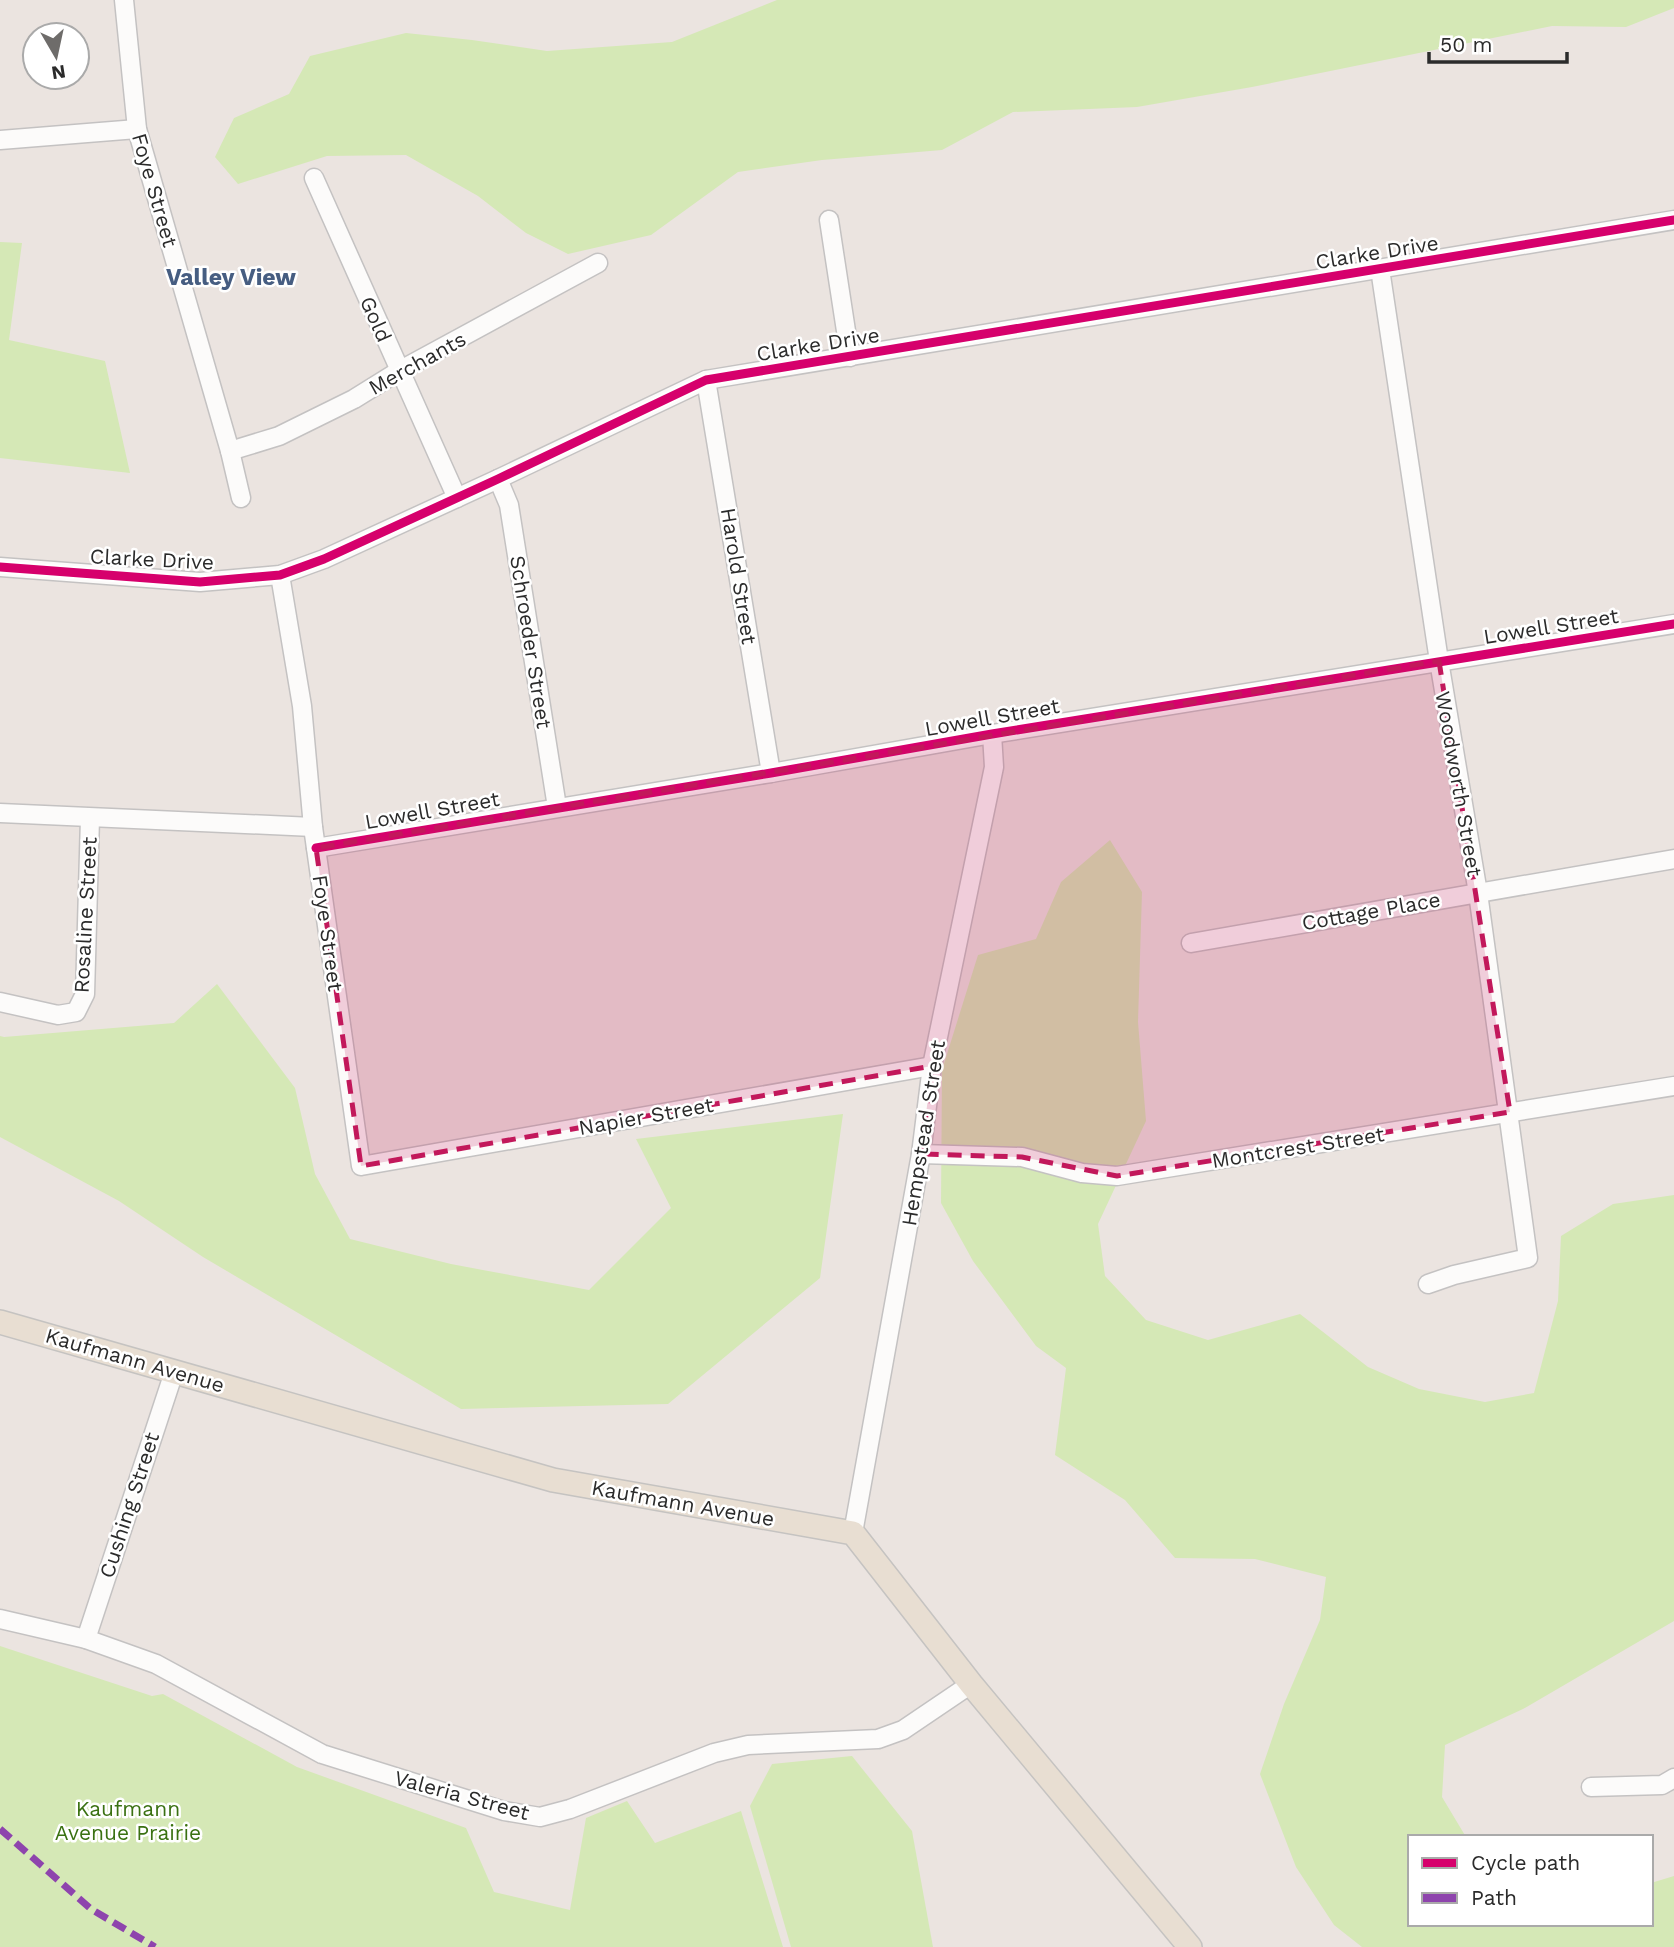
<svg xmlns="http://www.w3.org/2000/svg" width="1674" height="1947" viewBox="0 0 1674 1947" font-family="'Work Sans',sans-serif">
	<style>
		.green { fill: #d5e8b6 }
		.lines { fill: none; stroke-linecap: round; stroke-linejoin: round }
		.minor-casing { stroke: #c4c2c2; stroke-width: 21 }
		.major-casing { stroke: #c5c3c1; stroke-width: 26 }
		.minor { stroke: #fcfbfa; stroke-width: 18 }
		.major { stroke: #e8ded2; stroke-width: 23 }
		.quiet { stroke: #8e44ad; stroke-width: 7; stroke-dasharray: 14 7; stroke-linecap: butt }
		.cycleway-casing { stroke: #fff; stroke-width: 13 }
		.cycleway { stroke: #d6006c; stroke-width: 9 }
		.marked { fill: #c2185b; fill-opacity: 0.2; stroke: #c2185b; stroke-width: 5; stroke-dasharray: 14 9; stroke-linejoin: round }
		.labels { text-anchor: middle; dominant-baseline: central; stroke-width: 5; stroke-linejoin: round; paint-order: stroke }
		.street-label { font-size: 21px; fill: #2b2b2b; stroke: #fff }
		.park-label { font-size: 21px; fill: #3a7112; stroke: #fff }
		.neighbourhood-label { font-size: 23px; font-weight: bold; fill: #465d81; stroke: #fff }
	</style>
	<rect width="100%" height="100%" fill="#ebe4e0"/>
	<g class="green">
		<polygon points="777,0 1674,0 1674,8 1626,27 1552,26 1252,87 1137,107 1013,112 942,150 822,160 738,172 651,235 568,254 526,233 478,196 406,155 327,156 238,184 215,157 234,118 289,94 310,56 406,33 472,40 547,51 672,42"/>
		<polygon points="0,242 22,243 9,340 105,361 130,473 0,458"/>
		<polygon points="1110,840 1142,892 1138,1022 1146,1121 1098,1224 1105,1276 1146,1320 1208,1340 1300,1314 1368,1367 1419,1389 1485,1402 1534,1393 1558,1301 1561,1236 1613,1204 1674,1195 1674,1621 1523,1709 1445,1745 1442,1797 1466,1837 1410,1837 1410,1924 1651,1924 1651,1883 1674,1876 1674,1947 1362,1947 1334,1925 1296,1867 1260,1774 1284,1704 1320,1620 1326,1577 1255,1559 1175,1558 1125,1500 1055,1455 1066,1368 1036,1346 973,1261 941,1203 942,1070 978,955 1036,939 1061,882"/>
		<polygon points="217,984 295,1088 315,1174 350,1239 451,1264 589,1290 671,1208 636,1139 843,1114 820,1278 668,1404 461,1409 203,1257 119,1201 0,1137 0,1036 4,1037 174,1023"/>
		<polygon points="0,1646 152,1696 163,1694 297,1767 466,1828 494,1892 570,1910 586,1818 627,1801 655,1843 741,1811 783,1947 0,1947"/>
		<polygon points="852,1756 912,1831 933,1947 791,1947 750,1806 772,1764"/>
	</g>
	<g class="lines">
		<g class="minor-casing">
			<g id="minor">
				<polyline points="124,0 137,129 230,451 241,498"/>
				<polyline points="0,140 137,129"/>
				<polyline points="314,178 457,498"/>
				<polyline points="829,220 850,357"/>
				<polyline points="1380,269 1439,661 1478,893 1528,1258 1454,1275 1428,1284"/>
				<polyline points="706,380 771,773"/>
				<polyline points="230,451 279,436 354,399 399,371 598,263"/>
				<polyline points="498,479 509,505 557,807"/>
				<polyline points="0,567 200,582 280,575 324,559 498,479 706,380 1674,220"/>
				<polyline points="280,575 302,706 313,827 361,1166 932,1066"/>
				<polyline points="0,813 313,827"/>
				<polyline points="316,848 771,773 992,734 1674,624"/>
				<polyline points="1191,943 1674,859"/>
				<polyline points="0,1002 58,1015 76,1012 85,994 90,818"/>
				<polyline points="921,1154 1022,1157 1082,1173 1117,1176 1674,1086"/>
				<polyline points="853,1533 921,1154 932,1066 994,767 992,734"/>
				<polyline points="0,1619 86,1639 156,1664 322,1754 504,1811 540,1817 570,1809 714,1753 748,1745 878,1739 903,1730 971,1684"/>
				<polyline points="86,1639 174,1372"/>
				<polyline points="1591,1787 1662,1785 1674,1778"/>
			</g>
		</g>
		<g class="major-casing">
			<polyline id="major" points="0,1322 553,1480 853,1533 971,1684 1190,1947"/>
		</g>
		<use href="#minor" class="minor"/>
		<use href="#major" class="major"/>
		<polyline class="quiet" points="0,1829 91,1909 155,1947"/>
		<g class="cycleway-casing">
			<g id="cycleway">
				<polyline points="0,567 200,582 280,575 324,559 498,479 706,380 1674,220"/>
				<polyline points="316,848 771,773 992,734 1674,624"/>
			</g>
		</g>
		<use href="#cycleway" class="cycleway"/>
	</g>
	<path class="marked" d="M1439,661L1510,1112L1117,1176L1022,1157L921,1154L932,1066L361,1166L316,848Z"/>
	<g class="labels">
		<g class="street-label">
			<text transform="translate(155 190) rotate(74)">Foye Street</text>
			<text transform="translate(1377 252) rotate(-9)">Clarke Drive</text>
			<text transform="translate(376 319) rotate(66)">Gold</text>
			<text transform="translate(818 344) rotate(-9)">Clarke Drive</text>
			<text transform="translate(417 363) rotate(-29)">Merchants</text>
			<text transform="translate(152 559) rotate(3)">Clarke Drive</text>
			<text transform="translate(739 576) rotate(81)">Harold Street</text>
			<text transform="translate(1551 626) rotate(-9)">Lowell Street</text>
			<text transform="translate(531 642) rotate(81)">Schroeder Street</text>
			<text transform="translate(992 717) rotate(-10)">Lowell Street</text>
			<text transform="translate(1459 784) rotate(80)">Woodworth Street</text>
			<text transform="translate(432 810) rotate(-10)">Lowell Street</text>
			<text transform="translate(1371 911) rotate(-10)">Cottage Place</text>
			<text transform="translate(85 915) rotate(-87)">Rosaline Street</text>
			<text transform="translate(328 933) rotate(82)">Foye Street</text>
			<text transform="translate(646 1116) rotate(-10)">Napier Street</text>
			<text transform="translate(923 1133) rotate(-81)">Hempstead Street</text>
			<text transform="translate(1298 1147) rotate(-9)">Montcrest Street</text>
			<text transform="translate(135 1360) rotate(16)">Kaufmann Avenue</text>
			<text transform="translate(683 1503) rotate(10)">Kaufmann Avenue</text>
			<text transform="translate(129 1505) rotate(-72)">Cushing Street</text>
			<text transform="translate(462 1795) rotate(15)">Valeria Street</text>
		</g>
		<g class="park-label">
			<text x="128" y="1808">Kaufmann<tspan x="128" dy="24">Avenue Prairie</tspan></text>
		</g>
		<g class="neighbourhood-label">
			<text x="231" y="277">Valley View</text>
		</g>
	</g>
	<rect x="1408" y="1835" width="245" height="91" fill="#ffffff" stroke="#aaaaaa" stroke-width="2"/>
	<rect x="1422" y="1858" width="35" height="10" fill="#d6006c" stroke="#aaaaaa" stroke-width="2"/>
	<text x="1471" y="1870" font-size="21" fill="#2b2b2b">Cycle path</text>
	<rect x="1422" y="1893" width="35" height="10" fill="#8e44ad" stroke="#aaaaaa" stroke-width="2"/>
	<text x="1471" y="1905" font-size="21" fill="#2b2b2b">Path</text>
	<g transform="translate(56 56) rotate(171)"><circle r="33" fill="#ffffff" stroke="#aaaaaa" stroke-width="2"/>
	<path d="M0-5L12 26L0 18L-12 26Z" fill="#6e6c6a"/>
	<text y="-10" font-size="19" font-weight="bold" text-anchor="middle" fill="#2b2b2b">N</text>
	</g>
	<path d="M1429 52v10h138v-10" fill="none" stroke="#2b2b2b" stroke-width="3.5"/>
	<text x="1440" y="52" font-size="21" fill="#2b2b2b" stroke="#ffffff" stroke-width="5" paint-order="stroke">50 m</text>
</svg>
